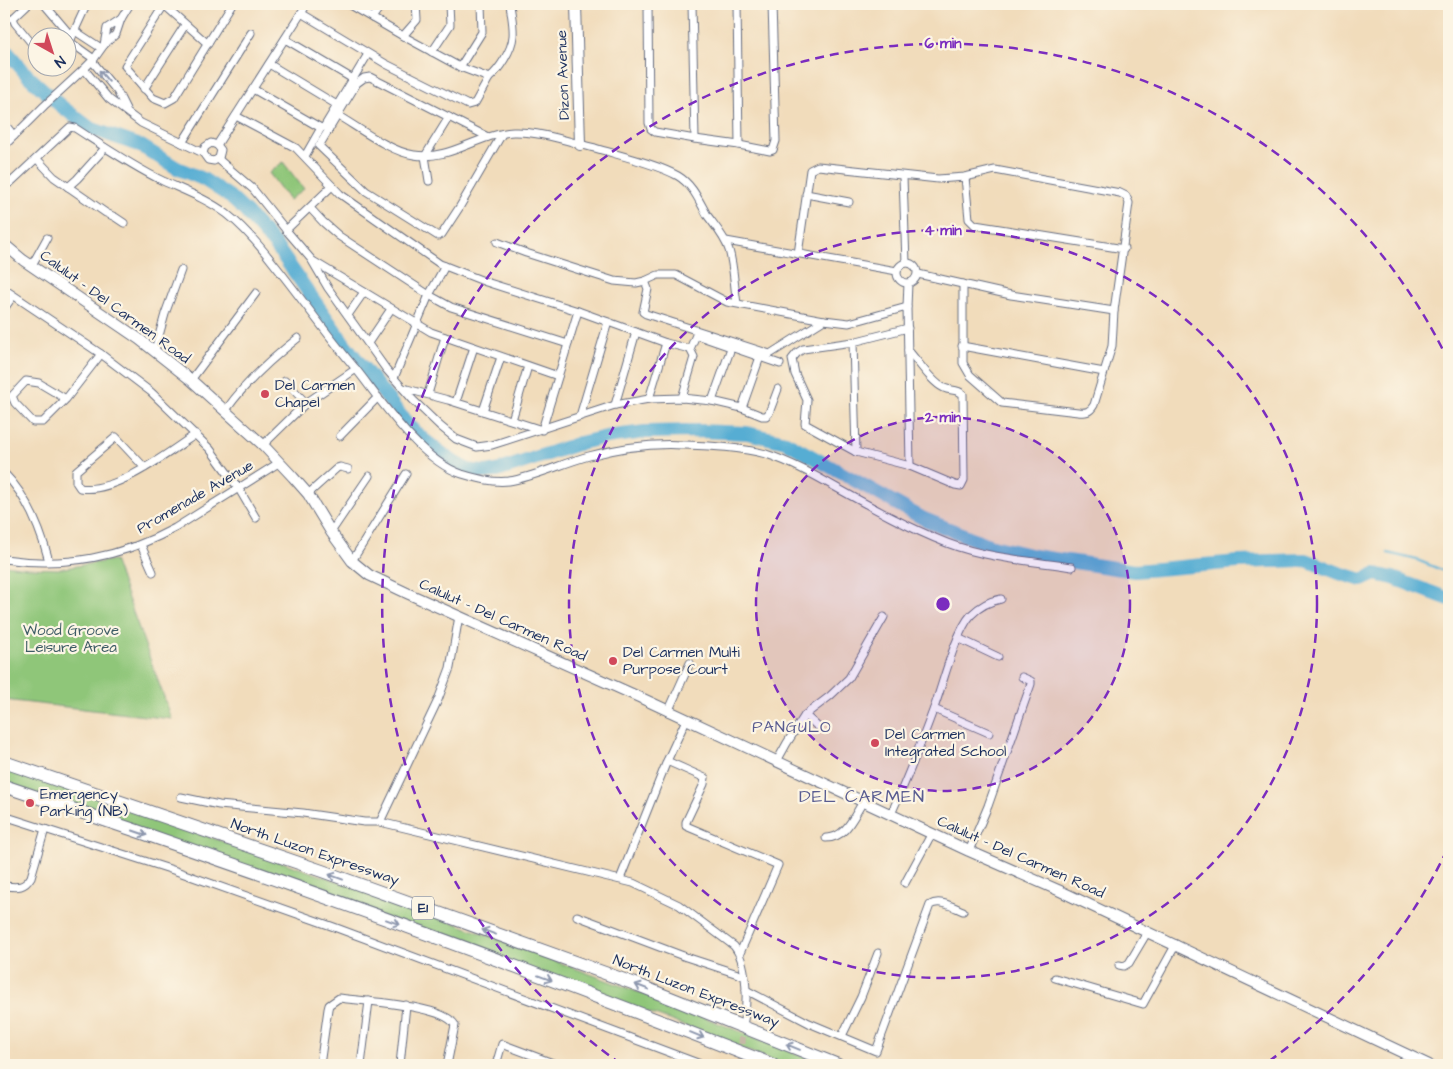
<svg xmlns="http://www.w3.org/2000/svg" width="1453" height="1069" viewBox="0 0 1453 1069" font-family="'Architects Daughter',sans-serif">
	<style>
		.green { fill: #8fc679; stroke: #557a6c }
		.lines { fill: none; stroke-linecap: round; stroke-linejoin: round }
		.stream { stroke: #57add3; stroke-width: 2.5 }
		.river { stroke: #57add3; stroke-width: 14 }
		.street-tunnel { stroke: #c6b9a8; stroke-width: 7; stroke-dasharray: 7 3.5; stroke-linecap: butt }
		.street-casing { stroke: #666c7f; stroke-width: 9 }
		.secondary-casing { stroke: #666c7f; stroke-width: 12 }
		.highway-casing { stroke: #666c7f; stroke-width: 14 }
		.street { stroke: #fff; stroke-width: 7 }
		.secondary { stroke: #fff; stroke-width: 10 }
		.highway { stroke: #fff; stroke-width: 12 }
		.oneway { stroke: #8d97ae }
		.ring { fill: none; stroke: #7b2cbf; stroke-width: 2.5; stroke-dasharray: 9 6 }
		.poi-dot { fill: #d1495b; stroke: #fcf5e5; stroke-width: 2 }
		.labels { text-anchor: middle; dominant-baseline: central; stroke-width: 4.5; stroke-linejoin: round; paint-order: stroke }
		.shield { fill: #fcf5e5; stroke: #5e6a86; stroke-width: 1 }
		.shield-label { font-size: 14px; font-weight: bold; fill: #1b2f5e }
		.street-label { font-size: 15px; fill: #1b2f5e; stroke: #fcf5e5 }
		.poi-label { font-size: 15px; fill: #1b2f5e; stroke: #fcf5e5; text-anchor: start }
		.park-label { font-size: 15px; fill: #3e5c66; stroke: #fcf5e5 }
		.neighbourhood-label { font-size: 16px; letter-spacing: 1px; fill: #595c91; stroke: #fcf5e5 }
		.quarter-label { font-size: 18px; letter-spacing: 1px; fill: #595c91; stroke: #fcf5e5 }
		.centre { fill: #7b2cbf; stroke: #fcf5e5; stroke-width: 2.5 }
		.ring-label { font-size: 15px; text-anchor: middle; font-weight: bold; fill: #7b2cbf; stroke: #fcf5e5; stroke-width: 4.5; stroke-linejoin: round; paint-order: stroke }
	</style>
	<rect width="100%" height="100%" fill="#fcf5e5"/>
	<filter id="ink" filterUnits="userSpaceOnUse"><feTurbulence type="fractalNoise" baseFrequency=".02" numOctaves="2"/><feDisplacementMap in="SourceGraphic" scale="10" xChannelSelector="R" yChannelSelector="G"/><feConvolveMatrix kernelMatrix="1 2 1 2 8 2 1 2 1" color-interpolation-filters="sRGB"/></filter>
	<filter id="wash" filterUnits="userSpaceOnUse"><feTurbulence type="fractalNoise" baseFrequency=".0096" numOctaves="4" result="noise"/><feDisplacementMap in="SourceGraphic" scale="20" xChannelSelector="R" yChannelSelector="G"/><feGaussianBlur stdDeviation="1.12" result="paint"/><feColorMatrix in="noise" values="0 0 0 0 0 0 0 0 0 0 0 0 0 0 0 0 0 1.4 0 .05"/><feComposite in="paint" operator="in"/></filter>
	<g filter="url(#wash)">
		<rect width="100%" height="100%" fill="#f1dcbb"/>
		<g class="green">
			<polygon points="283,162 304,189 289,200 269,173"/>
			<polygon points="114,560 172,719 4,700 4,565 28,568 58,569"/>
			<polygon points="4,766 412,907 675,1006 825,1065 784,1065 669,1020 4,782"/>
		</g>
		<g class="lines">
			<polyline class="stream" points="1388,553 1417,560 1449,573"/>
			<polyline class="river" points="4,48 28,76 61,106 90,128 141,146 177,168 203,179 229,196 246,212 276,246 344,343 406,422 423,439 455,463 468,470 483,472 497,471 580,443 606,437 645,432 699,431 747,433 786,442 924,519 989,545 1034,556 1135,571 1238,562 1306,560 1339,573 1362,580 1375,574 1393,578 1449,599"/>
		</g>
	</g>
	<g filter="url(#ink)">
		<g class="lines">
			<polyline class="street-tunnel" points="741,1065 743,1025"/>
			<g class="street-casing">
				<g id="street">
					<polyline points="28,4 13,18 15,23 38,51"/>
					<polyline points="44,4 72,37"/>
					<polyline points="163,4 208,44"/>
					<path d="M348,4L403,36L460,67L489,78C499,70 512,50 513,36C514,26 511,14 510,4"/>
					<polyline points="648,4 649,123 651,129 655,132 695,139 739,145 770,151 773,150 776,141 772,4"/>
					<polyline points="692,4 695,139"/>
					<polyline points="737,4 739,145"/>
					<polyline points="164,5 125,66 153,98 165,103 174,98 232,4"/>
					<polyline points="301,13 386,64 468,105 475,103 489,78"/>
					<polyline points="372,18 382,4"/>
					<polyline points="75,31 101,48"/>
					<polyline points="403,36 417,20 416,4"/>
					<polyline points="285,39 353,79"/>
					<polyline points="70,42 94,59"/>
					<polyline points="68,45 85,8 86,4"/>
					<polyline points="104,45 107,28 121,19"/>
					<polyline points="432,52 450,25 449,4"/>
					<polyline points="92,61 117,91 126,109"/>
					<polyline points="269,64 337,105"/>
					<polyline points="460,67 482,32 481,4"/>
					<polyline points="84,69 109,99 141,123 203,153 208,160 214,161 219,158 221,150 217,145 211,143 205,147 203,153"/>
					<polyline points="144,89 185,25"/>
					<polyline points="253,89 321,128 324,127 368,54"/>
					<path d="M337,115C359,128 391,152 414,155C450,161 478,134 513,132C539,131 570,142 595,148C618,155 657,164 678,176C693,185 699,201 707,215C715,226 725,237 729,250C734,267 734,286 737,303"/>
					<polyline points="236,116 296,148 340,194 440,264 486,282 578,311 666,343 690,349 694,357 682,398"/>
					<polyline points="4,123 14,136"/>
					<polyline points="488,137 370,77 364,78 357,83 319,146 366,191 438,236 442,234 459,208 502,134"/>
					<polyline points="182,143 251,33"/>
					<polyline points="217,145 307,4"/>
					<polyline points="4,146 44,106 84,69 94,59 104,45 116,34 121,19 130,4"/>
					<polyline points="305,156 321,128"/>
					<polyline points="37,159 54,177 106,213 115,217 124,223"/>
					<polyline points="218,159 253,189 286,230 332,186"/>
					<polyline points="903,177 906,263"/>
					<polyline points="965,177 969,219 975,225 1124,249"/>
					<polyline points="429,181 425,156 449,117"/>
					<path d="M4,184L10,183L70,127L75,128C103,146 132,166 163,181C185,191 207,199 227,214C245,228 260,246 274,264C302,299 327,335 356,369"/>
					<polyline points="68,187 77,179 105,148"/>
					<polyline points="806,194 849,202"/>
					<polyline points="310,208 323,222 339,236 429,295 451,307 568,344"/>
					<polyline points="286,230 311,259 328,288 386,369 413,400 440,426 456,439 477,447 492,445 615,405 649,399 682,398 712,401 742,408 762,416 766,416 769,413 778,389"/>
					<polyline points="726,241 897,271"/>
					<polyline points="497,242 526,253 614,281 636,283 645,281 658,275 676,275 727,302 824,320 849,323 907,307"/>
					<path d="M798,254L810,170L818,166L938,179L965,177L995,170L1120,193L1126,196L1129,203L1114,311L1112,346L1094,405C1090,412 1086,413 1078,412L1002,403L970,375L963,363V284"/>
					<polyline points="313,261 431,332 558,376"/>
					<circle cx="907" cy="273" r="10"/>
					<polyline points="32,265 47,238"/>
					<polyline points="918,274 1011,295 1114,311"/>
					<polyline points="645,281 648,289 643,312 646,314 770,354 824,320"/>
					<polyline points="908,283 907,307 910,466"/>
					<polyline points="4,289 101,354 151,392 210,449 239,489 256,518"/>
					<polyline points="4,309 13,296"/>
					<polyline points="348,315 364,292"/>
					<path d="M908,328L853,342L803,349L797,353L792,359L795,374L807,400L805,424L856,452L910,466L955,485L961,486L964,480L963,394C957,389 950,391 944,388C932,383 917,360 908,350"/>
					<polyline points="853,342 856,452"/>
					<polyline points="368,343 391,309"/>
					<polyline points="962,346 1104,372"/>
					<polyline points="690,349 696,335 780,364"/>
					<polyline points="155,350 165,314 181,270"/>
					<polyline points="394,378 429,295 445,266"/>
					<polyline points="191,380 256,293"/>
					<polyline points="285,381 306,403"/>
					<polyline points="403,388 448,400 542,430 578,311"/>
					<polyline points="428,394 445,337"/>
					<polyline points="66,399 39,383 26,381 12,396 15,403 33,422 43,422 66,399 101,354"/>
					<polyline points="649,399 666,343"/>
					<polyline points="712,401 731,348"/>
					<polyline points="456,402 474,347"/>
					<polyline points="615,405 636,332"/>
					<polyline points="742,408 760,357"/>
					<path d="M226,410C246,382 271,359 298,338"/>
					<polyline points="483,411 501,357"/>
					<polyline points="580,416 608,322"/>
					<polyline points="512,420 528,366"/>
					<polyline points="340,436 378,397"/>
					<path d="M263,445L306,403L356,369C382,402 421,461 462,474C476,478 493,483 509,481C534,477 563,463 589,456C619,448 651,443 683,445C709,446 740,447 766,454C791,462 814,475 837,488C873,508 909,528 947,543C986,558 1031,561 1072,567"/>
					<path d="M145,468L116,437L76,471V482L80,488C115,494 168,453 196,434"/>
					<path d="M4,473C27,496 41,531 49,561"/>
					<polyline points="308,494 337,468 340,467 348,469"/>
					<polyline points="331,532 369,476"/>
					<polyline points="141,545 153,572"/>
					<path d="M4,559C65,568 120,558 175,528L280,462"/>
					<polyline points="352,561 406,474"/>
					<polyline points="958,638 998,657"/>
					<polyline points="934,709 989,733"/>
					<polyline points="668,712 690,663"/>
					<polyline points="805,715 817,726"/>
					<polyline points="667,761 705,778 704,784 686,822 686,826 778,865 740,953"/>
					<polyline points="777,761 787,743 805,715 830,696 849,678 884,617"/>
					<path d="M181,797L219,805L303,813L364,822H380L633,883L679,905L734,946C747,962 748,999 744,1020"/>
					<path d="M891,814C907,779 921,743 934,708C943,684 955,633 971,615C979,607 989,601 1001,599"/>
					<polyline points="4,816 176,871 334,927 703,1065"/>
					<polyline points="380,822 438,700 450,668 459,616"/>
					<path d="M826,838C846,838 853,817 863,802"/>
					<polyline points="969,851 988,806 1031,684 1031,681 1022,677"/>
					<polyline points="620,879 667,761 686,720"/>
					<polyline points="905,883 932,833"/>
					<path d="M4,886C16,887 24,889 31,877L45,829"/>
					<polyline points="577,916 686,957 744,976"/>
					<polyline points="1119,965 1124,966 1129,963 1148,931"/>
					<polyline points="1055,978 1143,1004 1176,944"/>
					<path d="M746,990L809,1023L876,1051L930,905C940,899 953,907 963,911"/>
					<polyline points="842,1036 861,997 878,953"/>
					<path d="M320,1065L328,1009L329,1005L339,998C362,1001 444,1005 455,1025L447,1065"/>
					<polyline points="361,1065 369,1001"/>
					<polyline points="400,1065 406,1005"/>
					<polyline points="496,1065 502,1044 558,1065"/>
				</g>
			</g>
			<g class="secondary-casing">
				<g id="secondary">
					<polyline points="576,4 580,145"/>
					<polyline points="4,244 23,260 139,339 191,380 263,445 293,477 308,494 331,532 352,561 369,575 409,594 639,697 969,851 1058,890 1429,1065"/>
				</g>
			</g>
			<g class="highway-casing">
				<g id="highway">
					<polyline points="4,762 322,871 638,985 838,1065"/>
					<path d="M4,786C262,872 519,965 773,1065"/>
				</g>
			</g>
			<use href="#street" class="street"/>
			<use href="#secondary" class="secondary"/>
			<use href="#highway" class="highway"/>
		</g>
		<defs><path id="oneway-shaft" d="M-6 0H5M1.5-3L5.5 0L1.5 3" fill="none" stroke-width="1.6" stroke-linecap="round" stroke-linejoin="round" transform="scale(1.25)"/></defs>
		<g class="oneway">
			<use href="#oneway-shaft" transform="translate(104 76) rotate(-130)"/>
			<use href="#oneway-shaft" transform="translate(140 833) rotate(19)"/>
			<use href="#oneway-shaft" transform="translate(336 877) rotate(-160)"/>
			<use href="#oneway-shaft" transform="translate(393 922) rotate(20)"/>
			<use href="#oneway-shaft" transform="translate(489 932) rotate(-160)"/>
			<use href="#oneway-shaft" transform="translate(545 978) rotate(20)"/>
			<use href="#oneway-shaft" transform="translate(642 987) rotate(-159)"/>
			<use href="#oneway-shaft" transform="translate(697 1035) rotate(22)"/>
			<use href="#oneway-shaft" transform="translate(793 1047) rotate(-158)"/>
		</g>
	</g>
	<circle cx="943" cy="604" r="187" fill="#7b2cbf" fill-opacity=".12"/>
	<g class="ring">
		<circle cx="943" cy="604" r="187"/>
		<circle cx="943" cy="604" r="374"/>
		<path d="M1447 850A561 561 0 0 1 1265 1064M621 1064A561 561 0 1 1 1447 358"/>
	</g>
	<g class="poi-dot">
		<circle cx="265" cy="394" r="5"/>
		<circle cx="613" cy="661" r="5"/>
		<circle cx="875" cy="743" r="5"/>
		<circle cx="30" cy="803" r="5"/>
	</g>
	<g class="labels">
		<rect class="shield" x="412" y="896.5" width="22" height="23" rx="4"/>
		<g class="shield-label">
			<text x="423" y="908">E1</text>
		</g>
		<g class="street-label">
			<text transform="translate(563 75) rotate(-92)">Dizon Avenue</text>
			<text transform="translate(115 307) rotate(36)">Calulut - Del Carmen Road</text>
			<text transform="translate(195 497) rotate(-30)">Promenade Avenue</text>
			<text transform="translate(503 620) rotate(24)">Calulut - Del Carmen Road</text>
			<text transform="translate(315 852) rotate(19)">North Luzon Expressway</text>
			<text transform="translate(1021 857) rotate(24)">Calulut - Del Carmen Road</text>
			<text transform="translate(696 991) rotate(21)">North Luzon Expressway</text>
		</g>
		<g class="poi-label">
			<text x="275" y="385">Del Carmen<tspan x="275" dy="17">Chapel</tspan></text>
			<text x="623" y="652">Del Carmen Multi<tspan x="623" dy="17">Purpose Court</tspan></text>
			<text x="885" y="734">Del Carmen<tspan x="885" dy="17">Integrated School</tspan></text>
			<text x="40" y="794">Emergency<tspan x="40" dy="17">Parking (NB)</tspan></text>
		</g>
		<g class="park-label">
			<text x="71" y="630">Wood Groove<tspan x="71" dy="17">Leisure Area</tspan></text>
		</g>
		<g class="neighbourhood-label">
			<text x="792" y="727">PANGULO</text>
		</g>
		<g class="quarter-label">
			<text x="862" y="796">DEL CARMEN</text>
		</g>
	</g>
	<circle cx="943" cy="604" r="8" class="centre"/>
	<g class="ring-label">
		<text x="943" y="48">6 min</text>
		<text x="943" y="235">4 min</text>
		<text x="943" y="422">2 min</text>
	</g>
	<rect width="1453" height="1069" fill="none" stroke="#fcf5e5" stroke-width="20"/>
	<g transform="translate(52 52) rotate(141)"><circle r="24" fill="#fcf5e5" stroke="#a2a6af"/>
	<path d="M0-4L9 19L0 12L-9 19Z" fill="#d1495b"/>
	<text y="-8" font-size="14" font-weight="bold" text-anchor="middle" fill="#1b2f5e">N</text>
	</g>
</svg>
